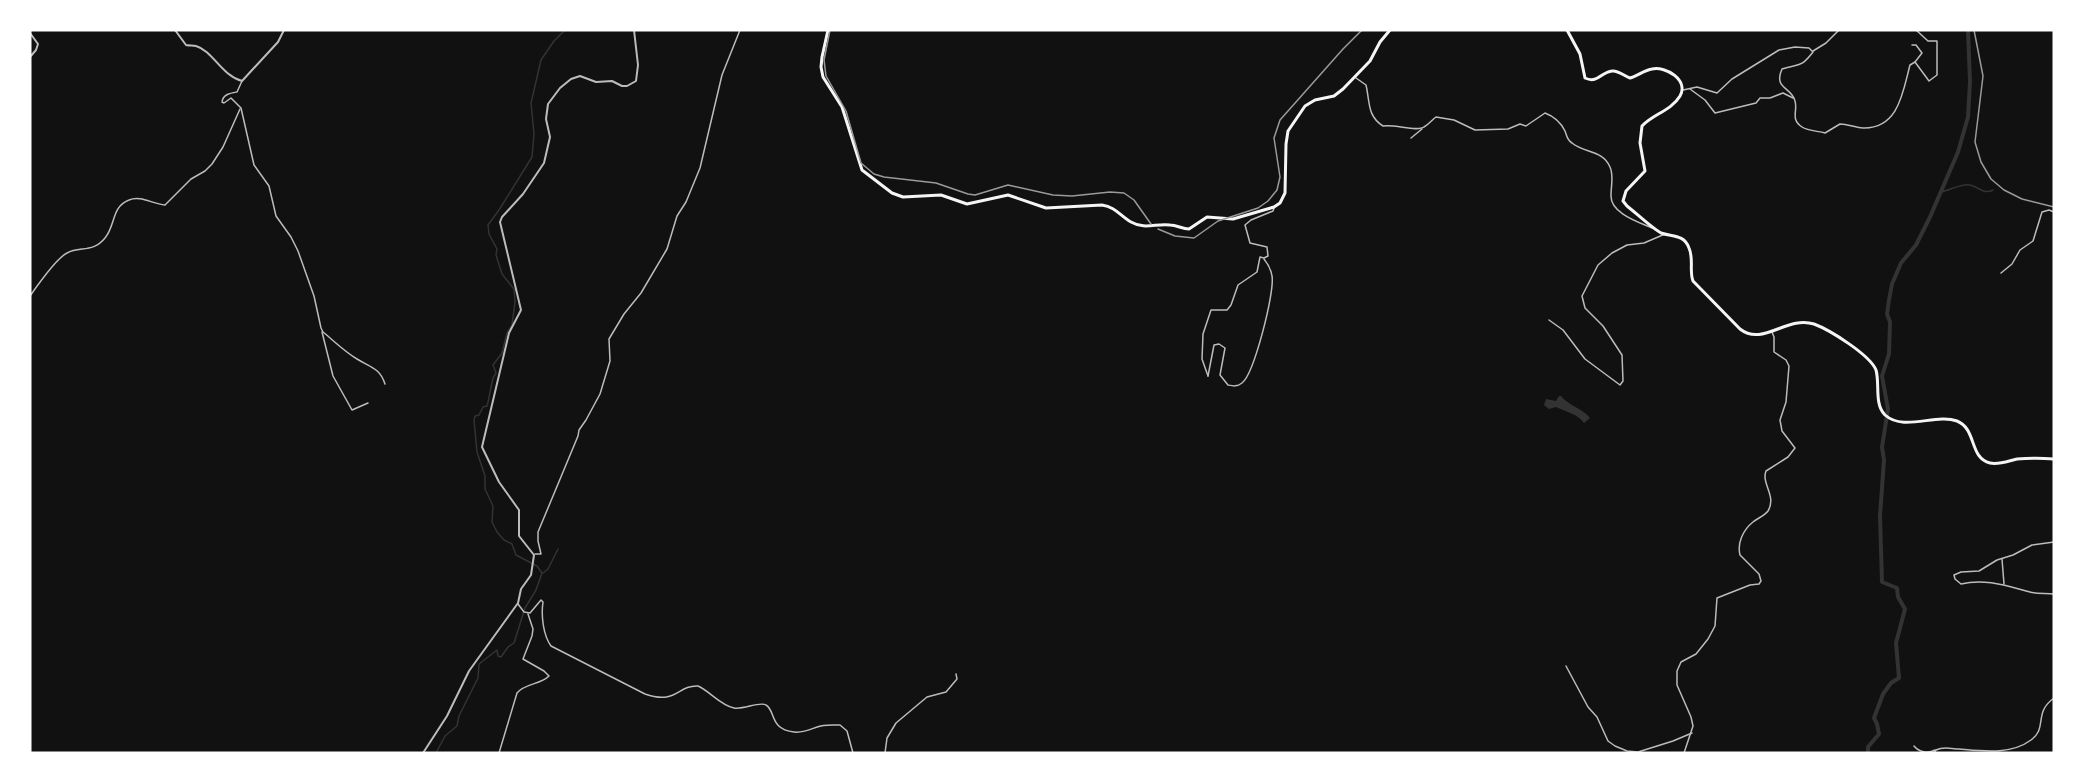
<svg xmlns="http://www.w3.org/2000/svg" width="2084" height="783" viewBox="0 0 2084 783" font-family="'Space Grotesk',sans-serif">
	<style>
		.water { fill: #333 }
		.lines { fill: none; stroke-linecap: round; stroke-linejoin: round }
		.stream { stroke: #333; stroke-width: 1.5 }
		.river { stroke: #333; stroke-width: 4 }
		.minor { stroke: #bcbcbc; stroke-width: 1.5 }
		.tertiary { stroke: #bcbcbc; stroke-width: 2 }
		.primary { stroke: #f5f5f5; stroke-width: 3 }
		.rail { stroke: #9a9a9a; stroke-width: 1.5 }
	</style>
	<rect width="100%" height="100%" fill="#111"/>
	<path class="water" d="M1559,396H1561C1569,406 1582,408 1590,418L1584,423C1578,414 1566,412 1556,407L1549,409L1544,405L1546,399L1556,401Z"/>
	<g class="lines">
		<g class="stream">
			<path d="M1940,192C1949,191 1961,183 1970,185C1979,187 1984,195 1993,190"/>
			<polyline points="543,573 548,569 558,549"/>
			<polyline points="436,753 445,736 457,726 459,716 478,678 479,664 497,650 498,656 501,657 508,647 514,643 525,608 536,590 542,573 537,566 516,555 512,544 504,540 497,532 492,522 493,506 485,489 485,476 477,452 474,420 475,416 479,415 483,407 487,406 488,402 493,378 496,373 493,365 502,353 507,333 512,325 515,302 514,289 502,274 496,255 497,249 489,234 488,225 499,210 532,157 534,134 531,103 541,60 554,41 565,30"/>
		</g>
		<polyline class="river" points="1868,753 1868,747 1879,734 1877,724 1874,718 1883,694 1891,683 1899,678 1896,643 1905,609 1898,597 1897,588 1882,582 1880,516 1884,460 1882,447 1888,409 1882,376 1889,354 1890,322 1887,314 1889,300 1892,284 1901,263 1916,245 1930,217 1958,152 1968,117 1970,82 1968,30"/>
		<g class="minor">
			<polyline points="1912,45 1916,45 1922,53 1915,62"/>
			<polyline points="1813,51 1826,43 1839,30"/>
			<path d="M1356,78L1366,85C1370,102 1367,116 1383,126C1395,124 1417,132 1424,127C1429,124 1432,120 1436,117L1454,120L1475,130L1508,129L1520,124L1526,126C1533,121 1538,118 1545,113C1553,116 1561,123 1565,131C1567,136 1567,140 1572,143C1584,153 1603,150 1610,167C1614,176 1611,185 1611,195C1610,213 1638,222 1652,228"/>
			<path d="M242,81L237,92C231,93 223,94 222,102L224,103L231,98L241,108L254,165L269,186L276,216L291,237L298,251L314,296L321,328L323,332C334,341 345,352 357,359C370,367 380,368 385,384"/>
			<polyline points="1690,89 1705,100 1715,113 1756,103 1760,98 1770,98 1783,93 1793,98"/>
			<path d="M1683,90L1697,87L1717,93L1732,79L1779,50L1795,47L1809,48L1813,52C1800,69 1799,63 1782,69C1773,89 1792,87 1795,101C1798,111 1790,119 1802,127C1808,131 1818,131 1825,133L1840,124C1848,124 1856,128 1863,128C1899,129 1903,91 1910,65L1915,62L1929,81L1937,75V41H1928L1916,30"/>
			<polyline points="1411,138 1422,129"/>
			<polyline points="2001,273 2012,264 2020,250 2033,241 2042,212 2049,210 2054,212"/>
			<path d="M30,296C37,286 57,258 67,253C80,246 93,253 105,238C116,225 111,207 129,200C141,195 152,204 165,205L191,179L205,171L212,164L223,147L240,109"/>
			<polyline points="1549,320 1563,330 1585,359 1620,385 1623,381 1622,355 1603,326 1585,308 1582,296 1598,265 1612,253 1627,245 1644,243 1665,234"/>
			<polyline points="322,332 333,376 352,410 368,403"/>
			<polyline points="1208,376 1202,359 1203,334 1211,310 1227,310 1231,305 1238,285 1257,272 1260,257 1264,258 1268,256 1267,247 1250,243 1245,225 1251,220 1273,211 1274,208"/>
			<path d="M1208,376L1214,345L1219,344L1225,348L1220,375L1228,385C1233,386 1237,387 1242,383C1254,374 1275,292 1272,276C1271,269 1268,264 1264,259"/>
			<path d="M2054,542L2032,545L2013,555L1997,560L1979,571L1961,572L1954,575L1955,579L1961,584C1985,578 2007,586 2030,592C2038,594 2046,593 2054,594"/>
			<polyline points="535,554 541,554 538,541 538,532 578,436 579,430 586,420 600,394 610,361 609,339 624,314 641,293 667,249 677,216 686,202 700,168 722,75 740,30"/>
			<polyline points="2002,559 2004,584"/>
			<path d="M518,604L524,612L530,613L541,600L543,602C541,615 543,635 551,646L645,694C677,705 677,685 698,686C711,692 720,705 734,708C743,710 760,701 766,705C776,711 769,729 794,732C803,733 809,730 817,727C824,724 833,725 840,725L847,731L853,753"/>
			<polyline points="1566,666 1588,707 1597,717 1608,741 1615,746 1627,751 1638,752 1673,741 1692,733"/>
			<path d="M1914,746C1919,752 1928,754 1935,750"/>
			<path d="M499,753L517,693C525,683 540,685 549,676L544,671L523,659L532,636L533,629L528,614"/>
			<polyline points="885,753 887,738 896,723 927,697 946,692 957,679 956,674"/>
			<path d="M1684,753L1693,726L1691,717L1677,685V671L1681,662L1696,654L1708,639L1715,626L1717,598L1750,585L1759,584L1761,581L1759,574L1740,555C1737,543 1743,530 1753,522C1758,518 1764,516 1768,511C1777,496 1761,484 1766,471L1788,457L1795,448L1782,431L1780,420L1786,402L1789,366L1786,360L1774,352V337L1772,332"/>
			<path d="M1934,753L1936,750C1944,746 1951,749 1959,749C1983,751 2011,755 2031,740C2048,728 2033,713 2054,698"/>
		</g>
		<g class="tertiary">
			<path d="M175,30L186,45C190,46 193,45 196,46C213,51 221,75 242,81L278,42L284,30"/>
			<polyline points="30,31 31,30"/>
			<polyline points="30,33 38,44 36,50 30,57"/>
			<polyline points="423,753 447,716 469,671 518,603 521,589 531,575 534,555 519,536 519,510 499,482 482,447 509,333 521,310 500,222 502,217 523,194 544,163 550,137 546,119 548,104 560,88 571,79 580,76 596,82 612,81 622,86 627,86 636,81 638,65 634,30"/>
		</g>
		<g class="primary">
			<path d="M828,30L822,57L821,67L823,77L842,107L862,170L892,193L903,197L941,195L967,204L1008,195L1046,208L1102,205C1116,207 1120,216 1131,222C1145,230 1156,223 1170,225C1177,225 1182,229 1189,229L1207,217L1233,219L1274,207L1280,203L1285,193L1286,144L1288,131L1305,106L1315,100L1334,96L1343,89L1370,61L1380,42L1390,30"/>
			<path d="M1567,30L1580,54L1585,78C1598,84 1601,72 1612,71C1618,70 1624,76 1630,78C1637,76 1645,70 1652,69C1666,66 1689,80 1680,96C1671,111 1653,114 1642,126L1640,143L1645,171L1626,191L1623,201L1627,206C1636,213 1653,229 1661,233C1672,237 1684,234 1689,248C1694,259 1689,271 1693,281L1740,329C1763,347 1787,315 1814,324C1830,330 1870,355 1876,370C1880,384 1874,404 1885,415C1904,432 1936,413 1957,421C1977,429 1969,458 1990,463C1999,465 2008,461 2017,459C2029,458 2042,458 2054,459"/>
		</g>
		<g class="rail">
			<polyline points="830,30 824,60 826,76 846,111 861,163 874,174 884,177 936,183 968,194 975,195 1008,185 1053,195 1072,196 1110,192 1124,193 1134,200 1151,224"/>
			<polyline points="1974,30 1983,76 1975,142 1981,162 1991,179 2004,190 2022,199 2054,207"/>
			<polyline points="1158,229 1175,236 1194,238 1218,221 1258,208 1268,201 1277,190 1280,177 1274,138 1280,120 1343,49 1362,30"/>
		</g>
	</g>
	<rect width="2084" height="783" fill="none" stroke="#ffffff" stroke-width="63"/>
</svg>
